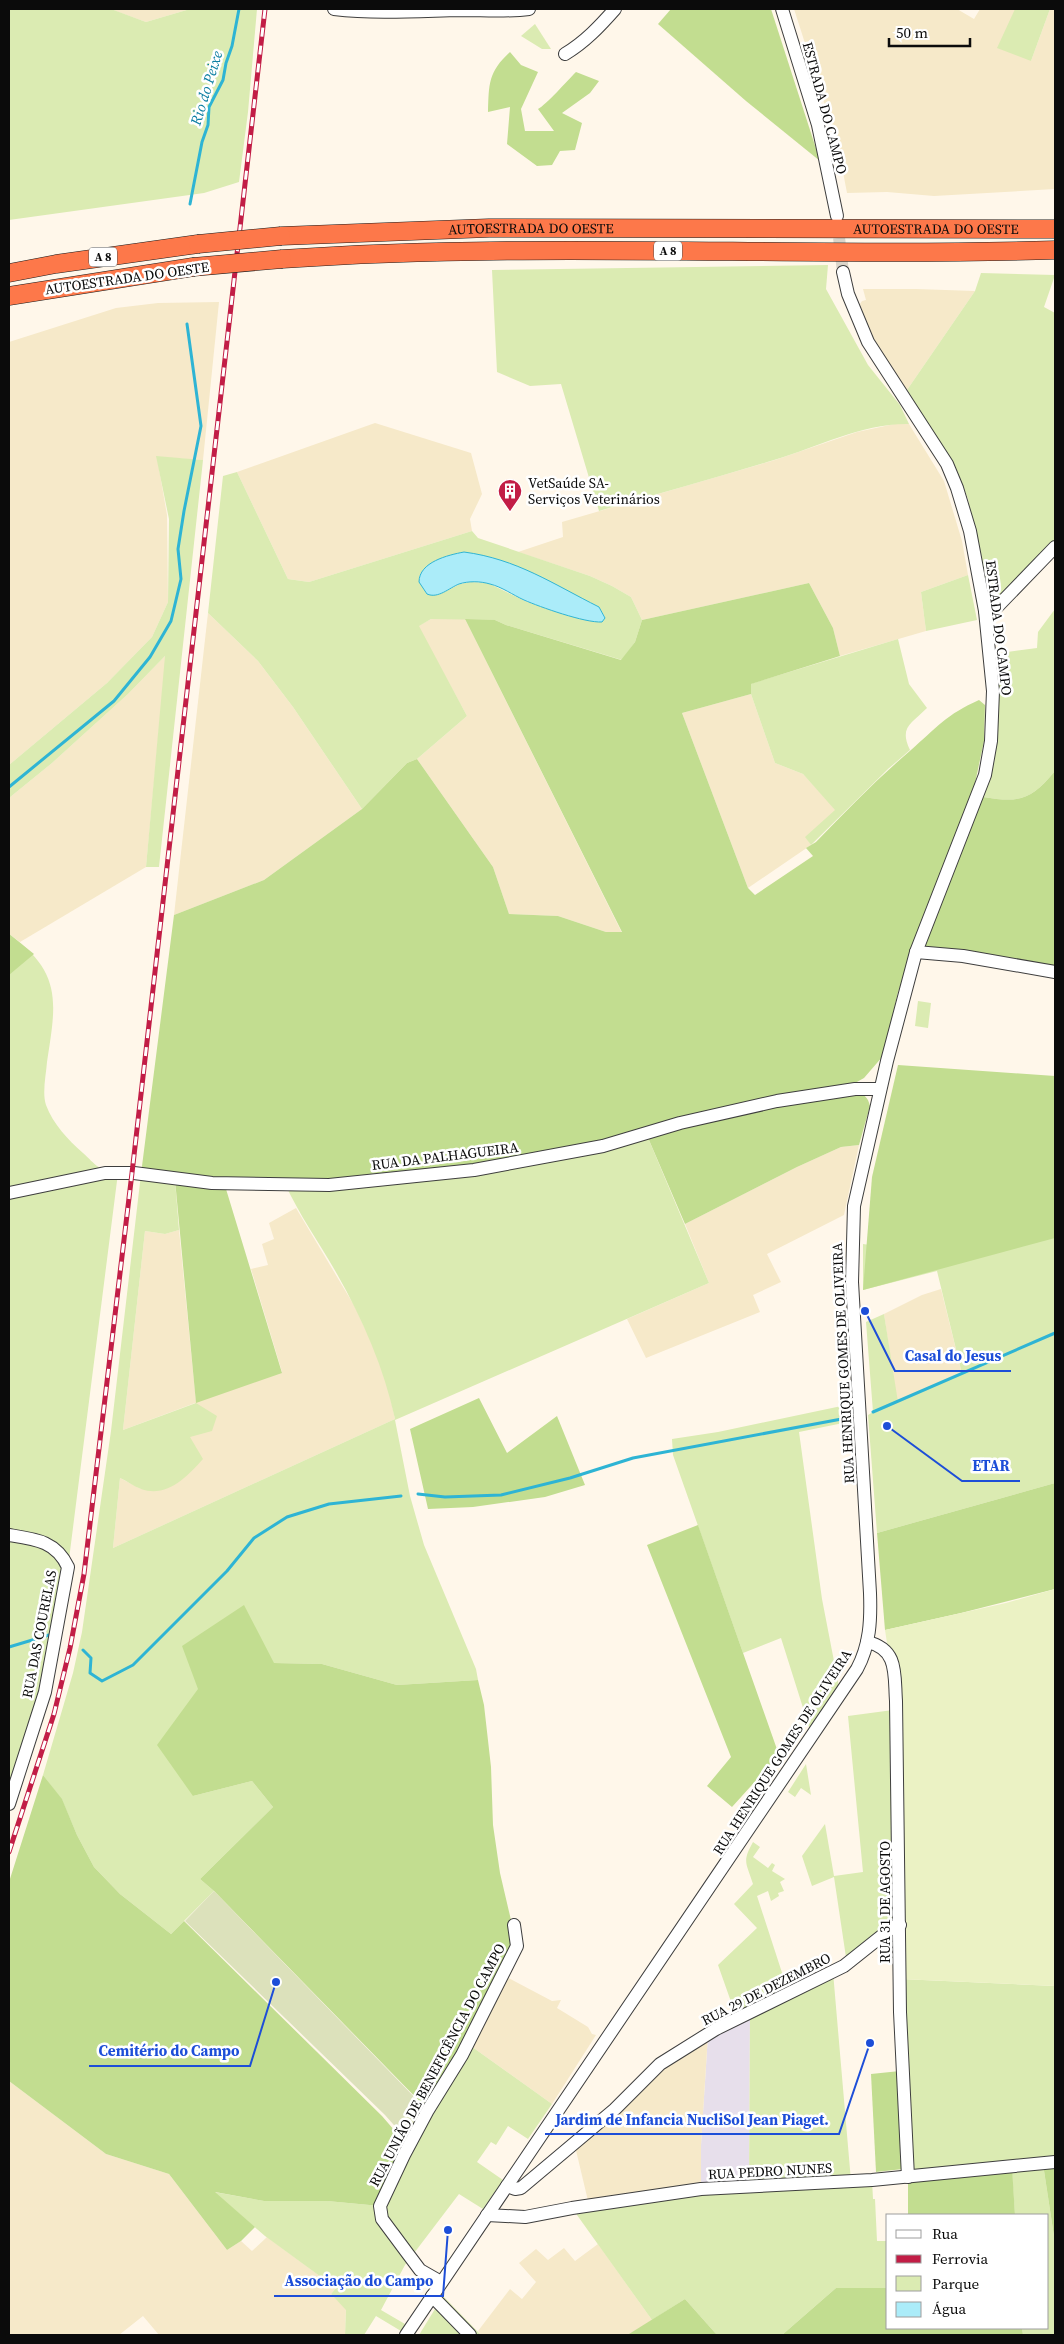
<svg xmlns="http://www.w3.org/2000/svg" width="1064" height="2344" viewBox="0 0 1064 2344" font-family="'Source Serif 4',serif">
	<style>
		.industrial { fill: #e7dfeb }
		.farmland { fill: #f6e9c9 }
		.green { fill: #dbebb2; fill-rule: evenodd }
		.forest { fill: #c2dd90 }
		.cemetery { fill: #dce1bb }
		.pitch { fill: #ebf2c4 }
		.water { fill: #abecf9; stroke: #2eb4d4 }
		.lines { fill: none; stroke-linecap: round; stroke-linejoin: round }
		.stream { stroke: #2eb4d4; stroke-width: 3 }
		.minor-tunnel { stroke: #dad4c9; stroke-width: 12; stroke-dasharray: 12 6; stroke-linecap: butt }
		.minor-casing { stroke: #3e3e3e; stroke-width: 14 }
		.highway-casing { stroke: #1c1c1c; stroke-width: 19 }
		.minor { stroke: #fff; stroke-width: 12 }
		.highway { stroke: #fd784a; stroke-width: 18 }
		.rail-casing { stroke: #c21d46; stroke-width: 5 }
		.rail { stroke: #fff; stroke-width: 3; stroke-dasharray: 9; stroke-linecap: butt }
		.highway-bridge-casing { stroke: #1c1c1c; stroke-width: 19; stroke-linecap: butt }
		.highway-bridge { stroke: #fd784a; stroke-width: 18 }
		.labels { text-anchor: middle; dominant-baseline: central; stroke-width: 5; stroke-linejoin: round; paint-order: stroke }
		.shield { fill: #fff; stroke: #545454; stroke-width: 1 }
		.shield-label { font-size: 12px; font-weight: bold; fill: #0b0b0b }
		.street-label { font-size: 14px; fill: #0b0b0b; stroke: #fff }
		.poi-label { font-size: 14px; fill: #0b0b0b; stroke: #fff; text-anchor: start }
		.water-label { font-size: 15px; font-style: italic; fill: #0f80a3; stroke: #fff }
		.leader { fill: none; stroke: #1d4ed8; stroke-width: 2 }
		.callout-dot { fill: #1d4ed8; stroke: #fff; stroke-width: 2 }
		.callout-label { font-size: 15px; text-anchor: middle; font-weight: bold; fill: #1d4ed8; stroke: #fff; stroke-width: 5; stroke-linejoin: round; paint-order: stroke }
	</style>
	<rect width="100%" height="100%" fill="#fff7ea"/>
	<polygon class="industrial" points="750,2013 749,2186 701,2189 701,2145 708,2034"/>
	<g class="farmland">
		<polygon points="110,9 190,9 146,22"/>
		<polygon points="794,9 957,9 974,19 980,9 1015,9 1031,61 1050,9 1055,9 1055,189 934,196 887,192 847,193 838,146"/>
		<polygon points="863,289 916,289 975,291 907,390 878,348 866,322 860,304 862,301 866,300"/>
		<polygon points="219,302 203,460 157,457 167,515 168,602 152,637 107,683 9,765 9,342 116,308 158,303"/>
		<polygon points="375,423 471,453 482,494 470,519 472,531 309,582 288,579 237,472"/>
		<polygon points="899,423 909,424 944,481 962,541 968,575 921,592 926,631 840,656 833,628 809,583 642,620 631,597 612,586 590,576 518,552 563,537 562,522 775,460 857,432"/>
		<polygon points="208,613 258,661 293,707 362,809 264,880 174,915"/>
		<polygon points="431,619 465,619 622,933 606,932 558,916 509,914 493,867 417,759 467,716 418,626"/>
		<polygon points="166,655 146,867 20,942 9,934 9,798 52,763 128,694"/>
		<polygon points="751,694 775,763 803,774 836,810 806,837 811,845 748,888 682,713"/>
		<polygon points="859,1145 844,1215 767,1254 781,1282 753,1295 760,1312 646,1358 627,1319 709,1283 685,1224 797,1167 841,1147"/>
		<polygon points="296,1208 355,1307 375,1350 389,1391 395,1419 113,1548 120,1478 141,1489 189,1437 195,1403 123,1430 145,1231 165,1234 179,1230 196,1402 282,1372 251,1269 268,1265 262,1244 274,1239 269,1223"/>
		<polygon points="941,1289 962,1374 897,1402 884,1314 922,1295"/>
		<polygon points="503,1975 552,2001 561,2000 557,2008 588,2027 592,2034 596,2035 552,2104 468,2044"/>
		<polygon points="708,2034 701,2145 701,2189 589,2205 574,2142 660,2064"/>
		<polygon points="9,2081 106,2154 169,2174 227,2250 241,2241 252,2251 267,2237 336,2288 331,2294 346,2309 345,2335 159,2335 143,2316 119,2335 9,2335"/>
		<polygon points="598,2244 652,2320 630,2335 481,2335 478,2331 510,2289 522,2299 536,2282 519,2263 536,2249 548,2260 564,2248 575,2261"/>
	</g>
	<g class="green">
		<polygon points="9,9 111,9 146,22 190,9 257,9 248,112 239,182 204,193 9,220"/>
		<polygon points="1015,9 1050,9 1031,61 997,48"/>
		<polygon points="535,24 551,49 542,49 521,36"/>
		<path d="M828,265L826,289L868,365L900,405L909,424C863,423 818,447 774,460C716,478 657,494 599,511L561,384L530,386L497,372L492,270Z"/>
		<polygon points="981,273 1055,275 1044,307 1055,313 1055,544 994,602 987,599 985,593 968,499 960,479 907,390 975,291"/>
		<polygon points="156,456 203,460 159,867 146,867 165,656 128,694 52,763 9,798 9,765 107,683 152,637 168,602 169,519"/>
		<path d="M237,472L288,579L309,582L472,531L478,538L590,576L612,586L631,597L642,620L635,642L622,660L506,625L495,620L431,619L419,626L467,716L417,759L407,763L362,809L293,707L258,661L208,613L223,476ZM434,562L582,599L599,607L605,617L599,622L553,611L525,601L488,583L471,582L460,584L438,595L427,594C414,577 418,573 434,562Z"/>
		<polygon points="968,575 977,620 926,631 921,592"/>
		<path d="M1055,609V771C1031,800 1020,803 983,797L994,764L997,737L993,654L1037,648L1038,632Z"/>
		<path d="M898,639L909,684L927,708C911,724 899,727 910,750L888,769L811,845L805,837L835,810L803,774L775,763L751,694L750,684Z"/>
		<path d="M9,934C63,973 56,1003 47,1062C46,1075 42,1093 46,1105C53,1124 68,1140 83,1153C95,1164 100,1172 118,1173L68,1567L62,1554L9,1535Z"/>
		<polygon points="918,1001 931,1003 928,1028 915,1026"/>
		<path d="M646,1133L709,1283L395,1420L410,1496L424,1545L476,1669L478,1680L397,1685L322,1664L274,1663L198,1689L193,1796L252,1781L273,1807L200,1879L214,1891L171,1934L120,1894L94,1867L77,1835L62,1800L43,1775L73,1673L82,1632L111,1431L141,1174L175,1180L179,1230L165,1234L145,1231L123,1430L196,1403L217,1416L212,1431L190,1437L203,1459C187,1477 167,1498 141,1489C133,1486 127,1481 120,1478L113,1548L395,1419C384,1368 363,1320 337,1274C320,1244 300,1216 285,1184Z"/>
		<polygon points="1055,1209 1055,1483 877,1533 868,1415 873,1412 866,1322 884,1314 898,1402 962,1374 937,1271 863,1290 863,1244 870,1245"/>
		<polygon points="851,1404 853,1421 799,1432 822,1599 839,1687 810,1730 781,1638 743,1653 673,1455 672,1439 718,1432"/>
		<polygon points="9,1541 43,1546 62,1564 57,1630 9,1804"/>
		<polygon points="893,1710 900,1925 847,1964 834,1877 812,1886 802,1856 825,1824 834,1876 863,1872 848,1716"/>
		<polygon points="806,1764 811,1795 801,1788 795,1797 788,1792"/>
		<path d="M753,1842L760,1847L753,1857L768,1868L772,1863L775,1865L772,1871L785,1879L780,1882L784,1891L778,1893L779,1896L771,1901L768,1891L757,1896L787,1988L767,1997L763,1996L758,1998V2001L735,2013L718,1965L757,1928L734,1904L753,1884C746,1862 742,1862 753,1842Z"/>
		<polygon points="833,1972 851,2181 872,2180 873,2199 875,2199 877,2241 888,2241 888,2288 836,2288 782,2335 717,2335 685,2299 652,2320 572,2208 749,2186 750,2013"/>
		<polygon points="900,1979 1055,1986 1055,2162 1043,2164 1055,2243 1055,2335 1023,2335 1022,2328 1048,2328 1048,2215 1015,2215 1012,2173 908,2177"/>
		<polygon points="468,2044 552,2104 528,2139 508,2126 496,2145 491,2142 477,2162 503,2180 483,2209 459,2194 405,2265 381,2310 405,2324 401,2331 376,2316 364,2335 345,2335 346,2310 331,2294 336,2288 265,2236 214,2192 264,2201 327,2201 380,2206"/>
		<polygon points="443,2296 481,2335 419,2335"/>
	</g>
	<g class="forest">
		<polygon points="671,9 771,9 820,161 746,101 658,24"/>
		<path d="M510,52L521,65L538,72L521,109L525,131H554L538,109C546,105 567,81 576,72L599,81L590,93L562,113L582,123L575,150L560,151L552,165L537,166L507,144L510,107L488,112C489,84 488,72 510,52Z"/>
		<path d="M809,583L833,628L840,656L751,684V694L682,713L748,888L755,895L813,856L806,848L816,842C847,810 877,779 911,750C936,728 947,714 979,700L985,705L984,741L974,788L898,992L883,1056L864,1078L855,1083L856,1092C864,1094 868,1097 870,1106L859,1145L841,1147L797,1167L685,1224L646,1133L474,1170L226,1189L282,1373L196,1403L175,1180L141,1174L174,915L264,880L362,809L407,763L417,759L493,867L509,914L558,916L606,932H622L465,619L495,620L506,625L621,660L635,642L642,620Z"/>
		<path d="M1055,771V972L919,954L983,797C1020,803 1031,800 1055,771Z"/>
		<polygon points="9,934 34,954 9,975"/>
		<polygon points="898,1065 1055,1076 1055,1238 863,1290 872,1177"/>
		<polygon points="479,1398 507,1453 557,1416 585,1485 545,1497 473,1507 428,1509 410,1429"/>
		<polygon points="1055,1483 1055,1589 961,1613 885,1630 877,1533"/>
		<polygon points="698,1525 779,1755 732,1807 707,1786 731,1757 647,1545"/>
		<polygon points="244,1605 274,1663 322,1664 397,1685 478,1680 484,1705 491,1767 493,1825 500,1873 517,1946 428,2110 214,1891 200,1879 273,1807 252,1781 193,1796 157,1745 198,1689 182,1646"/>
		<polygon points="43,1775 62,1799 77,1835 94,1867 120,1894 171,1934 184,1921 382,2116 407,2145 380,2206 327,2201 264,2201 215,2192 255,2227 241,2241 227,2250 169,2174 106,2154 9,2081 9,1882"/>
		<polygon points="900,2071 903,2169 876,2172 871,2074"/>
		<polygon points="1055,2162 1055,2243 1043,2164"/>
		<polygon points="1012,2167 1015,2215 908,2215 908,2177"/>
		<polygon points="836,2288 888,2288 888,2328 1022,2328 1023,2335 782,2335"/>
		<polygon points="685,2299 717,2335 629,2334"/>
	</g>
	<polygon class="cemetery" points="214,1891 425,2108 408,2141 385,2115 185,1921"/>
	<polygon class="pitch" points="1055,1589 1055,1986 900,1979 896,1701 885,1630 1006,1603"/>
	<path class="water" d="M464,552C517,559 553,584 599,607L605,618L602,622C585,623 540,607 524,600C513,595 502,587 490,584C480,581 468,581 459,584C449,588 438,599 427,594L419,582C419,562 448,555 464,552Z"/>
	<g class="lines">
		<g class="stream">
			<polyline points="190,204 202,142 208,125 209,107 223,80 226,63 232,46 239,9"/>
			<polyline points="9,787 114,701 150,657 171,621 181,579 178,549 184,511 201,426 187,324"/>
			<polyline points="873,1412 1055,1333"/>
			<polyline points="418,1494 445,1497 501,1495 570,1478 633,1458 847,1418"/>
			<polyline points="9,1647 49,1635"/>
			<polyline points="83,1650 91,1658 90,1673 102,1681 133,1665 227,1571 254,1538 287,1517 329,1504 401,1496"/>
		</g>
		<polyline class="minor-tunnel" points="837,220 843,272"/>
		<g class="minor-casing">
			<g id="minor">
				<path d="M334,9C376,14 418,11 460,10C484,10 506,12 529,9"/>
				<polyline points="782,9 818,125 837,216"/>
				<path d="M565,54C585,42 600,26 615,9"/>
				<polyline points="985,611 992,610 998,606 1055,547"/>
				<polyline points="916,952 963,956 1055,972"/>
				<polyline points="9,1193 105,1173 134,1173 212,1183 329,1185 474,1170 603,1146 680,1123 777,1101 855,1089 880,1089"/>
				<path d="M9,1535C35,1539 56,1541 68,1567L45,1692L9,1804"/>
				<path d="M867,1642C899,1649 894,1675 896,1701L900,2012L908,2177"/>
				<polyline points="507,2186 515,2189 521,2188 615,2109 660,2064 716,2029 844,1966 893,1927 900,1925"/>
				<polyline points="487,2215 525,2217 572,2208 701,2189 872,2180 1055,2162"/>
				<polyline points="441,2282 420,2270 408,2254 382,2219 380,2206 404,2155 428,2110 462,2055 517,1946 514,1925"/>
				<polyline points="432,2296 470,2335"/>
				<path d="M406,2335L857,1669C870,1645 871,1620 870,1593L852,1282L854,1206L887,1061L916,952L985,775L991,741L993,691L985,611L970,531L957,488L947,464L868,342L848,294L843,272"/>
			</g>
		</g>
		<g class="highway-casing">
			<g id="highway">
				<path id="s1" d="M281,236L489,228L1055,229"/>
				<path d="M282,259C539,241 797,258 1055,250"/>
				<polyline points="9,273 56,264 198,244"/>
				<polyline points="9,296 193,267"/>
			</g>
		</g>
		<use href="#minor" class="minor"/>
		<use href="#highway" class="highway"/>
		<g class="rail-casing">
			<polyline id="rail" points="9,1852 54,1714 70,1648 84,1574 132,1173 265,9"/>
		</g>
		<use href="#rail" class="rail"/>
		<g class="highway-bridge-casing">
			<g id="highway-bridge">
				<polyline points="198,244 281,236"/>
				<polyline points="193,267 282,259"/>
			</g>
		</g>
		<use href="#highway-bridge" class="highway-bridge"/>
	</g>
	<defs>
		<g id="building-pin" transform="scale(1.25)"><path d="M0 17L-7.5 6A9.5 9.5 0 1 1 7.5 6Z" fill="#c21d46" stroke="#fff"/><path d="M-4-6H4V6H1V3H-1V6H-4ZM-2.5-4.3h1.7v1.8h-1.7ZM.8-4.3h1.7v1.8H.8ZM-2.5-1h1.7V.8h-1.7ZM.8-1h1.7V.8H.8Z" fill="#fff"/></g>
	</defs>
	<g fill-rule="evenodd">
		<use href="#building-pin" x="510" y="491"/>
	</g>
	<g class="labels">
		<g class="shield">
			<rect x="654" y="241.5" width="28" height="19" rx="4"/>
			<rect x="89" y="247.5" width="28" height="19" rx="4"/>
		</g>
		<g class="shield-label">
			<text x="668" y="251">A 8</text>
			<text x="103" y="257">A 8</text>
		</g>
		<g class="street-label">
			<text transform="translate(825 108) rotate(75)">ESTRADA DO CAMPO</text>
			<text stroke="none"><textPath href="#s1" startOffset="250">AUTOESTRADA DO OESTE</textPath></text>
			<text stroke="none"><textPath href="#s1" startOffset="655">AUTOESTRADA DO OESTE</textPath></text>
			<text transform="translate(127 278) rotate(-8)">AUTOESTRADA DO OESTE</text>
			<text transform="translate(999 628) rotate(83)">ESTRADA DO CAMPO</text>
			<text transform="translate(445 1156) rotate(-7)">RUA DA PALHAGUEIRA</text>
			<text transform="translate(843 1363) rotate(-93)">RUA HENRIQUE GOMES DE OLIVEIRA</text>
			<text transform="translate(39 1634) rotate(-79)">RUA DAS COURELAS</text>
			<text transform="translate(782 1752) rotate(-57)">RUA HENRIQUE GOMES DE OLIVEIRA</text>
			<text transform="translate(885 1902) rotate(-90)">RUA 31 DE AGOSTO</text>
			<text transform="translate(766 1989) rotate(-27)">RUA 29 DE DEZEMBRO</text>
			<text transform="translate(437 2065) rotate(-62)">RUA UNIÃO DE BENEFICÊNCIA DO CAMPO</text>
			<text transform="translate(770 2171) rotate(-3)">RUA PEDRO NUNES</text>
		</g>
		<g class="poi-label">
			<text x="528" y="483">VetSaúde SA-<tspan x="528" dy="16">Serviços Veterinários</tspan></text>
		</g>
		<g class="water-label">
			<text transform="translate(206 88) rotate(-73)">Rio do Peixe</text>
		</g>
	</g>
	<path class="leader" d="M865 1311L895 1371H1011M887 1426L962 1481H1020M276 1982L250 2066H89M870 2043L839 2134H545M448 2230L443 2296H274"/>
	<g class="callout-dot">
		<circle cx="865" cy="1311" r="5"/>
		<circle cx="887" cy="1426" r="5"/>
		<circle cx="276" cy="1982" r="5"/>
		<circle cx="870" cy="2043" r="5"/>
		<circle cx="448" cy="2230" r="5"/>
	</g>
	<g class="callout-label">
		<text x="953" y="1361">Casal do Jesus</text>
		<text x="991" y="1471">ETAR</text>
		<text x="169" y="2056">Cemitério do Campo</text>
		<text x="692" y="2125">Jardim de Infancia NucliSol Jean Piaget.</text>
		<text x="359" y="2286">Associação do Campo</text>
	</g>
	<rect width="1064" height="2344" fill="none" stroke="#0b0b0b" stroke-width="20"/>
	<rect x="886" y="2214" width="162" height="115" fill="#ffffff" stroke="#9d9d9d"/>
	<rect x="896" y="2230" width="25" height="8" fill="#ffffff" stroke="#9d9d9d"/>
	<text x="932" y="2239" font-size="15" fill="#0b0b0b">Rua</text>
	<rect x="896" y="2255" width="25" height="8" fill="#c21d46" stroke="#9d9d9d"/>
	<text x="932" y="2264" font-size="15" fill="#0b0b0b">Ferrovia</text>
	<rect x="896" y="2276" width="25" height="15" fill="#dbebb2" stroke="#9d9d9d"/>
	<text x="932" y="2289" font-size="15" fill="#0b0b0b">Parque</text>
	<rect x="896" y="2302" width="25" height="15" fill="#abecf9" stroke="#9d9d9d"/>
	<text x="932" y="2314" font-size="15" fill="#0b0b0b">Água</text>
	<path d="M889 38v8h81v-8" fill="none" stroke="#0b0b0b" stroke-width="2.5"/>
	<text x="896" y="38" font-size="15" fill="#0b0b0b" stroke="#ffffff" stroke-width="4" paint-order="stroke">50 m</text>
</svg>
